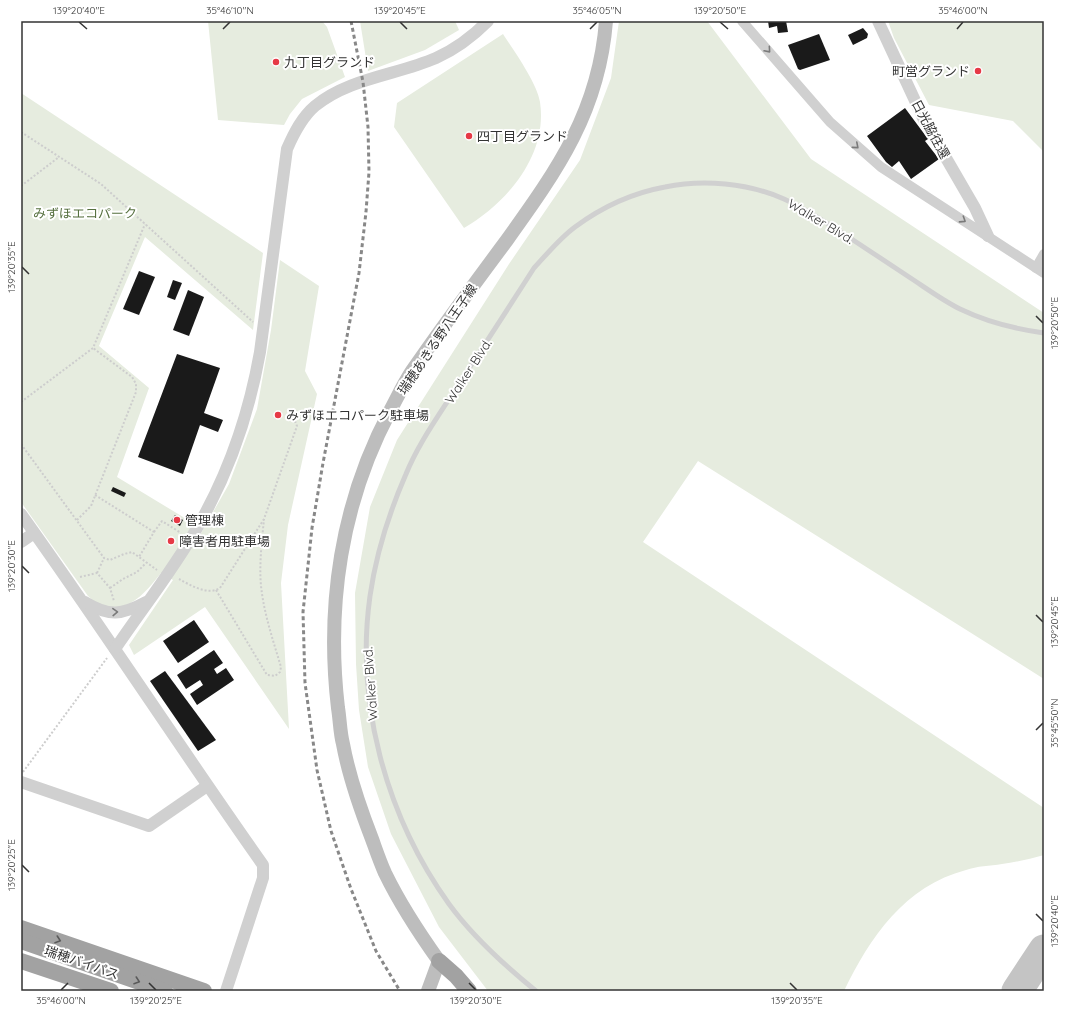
<svg xmlns="http://www.w3.org/2000/svg" width="1065" height="1012" viewBox="0 0 1065 1012" font-family="Quicksand,'Noto Sans JP',sans-serif">
	<style>
		.green { fill: #e6ecdf }
		.lines { fill: none; stroke-linecap: round; stroke-linejoin: round }
		.taxiway { stroke: #c4c4c4; stroke-width: 31 }
		.building { fill: #1a1a1a }
		.path { stroke: #cdcdcd; stroke-width: 2; stroke-dasharray: 2 2; stroke-linecap: butt }
		.service { stroke: #d0d0d0; stroke-width: 5 }
		.minor { stroke: #d0d0d0; stroke-width: 10 }
		.tertiary { stroke: #d0d0d0; stroke-width: 12 }
		.secondary { stroke: #bdbdbd; stroke-width: 14 }
		.trunk { stroke: #a2a2a2; stroke-width: 16 }
		.rail { stroke: #888; stroke-width: 3; stroke-dasharray: 4 3; stroke-linecap: butt }
		.oneway { stroke: #7a7a7a }
		.oneway2 { stroke: #5a5a5a }
		.ticks { fill: none; stroke: #333; stroke-width: 1.5 }
		.poi-dot { fill: #e63946; stroke: #fff; stroke-width: 1.5 }
		.labels { text-anchor: middle; dominant-baseline: central; stroke-width: 4; stroke-linejoin: round; paint-order: stroke }
		.poi-label { font-size: 13px; fill: #333; stroke: #fff; text-anchor: start }
		.street-label { font-size: 13px; fill: #333; stroke: #fff }
		.park-label { font-size: 13px; fill: #56703f; stroke: #fff }
		.neatline { fill: none; stroke: #333; stroke-width: 1.5 }
		.ticks-label { font-size: 10px; text-anchor: middle; fill: #333 }
	</style>
	<rect width="100%" height="100%" fill="#fff"/>
	<g class="green">
		<polygon points="208,21 322,21 327,27 345,77 302,99 290,114 284,125 218,120"/>
		<polygon points="360,21 455,21 459,30 425,50 368,71"/>
		<path d="M619,21H707L811,159L1044,313V679L698,461L643,542L1044,808V855C1030,859 1016,862 1002,864C990,866 977,866 966,870C905,886 870,937 844,991H488L439,927L391,834L368,767L359,710L356,664L355,593L370,507L397,440L509,264L580,160L611,78Z"/>
		<polygon points="888,21 1044,21 1044,152 1013,121 929,105 894,38"/>
		<path d="M503,34C514,51 537,83 540,102C548,155 507,203 464,228L394,127L397,103Z"/>
		<path d="M21,93L263,253L253,330L145,237L99,346L149,388L117,477L193,523L186,536L196,542L229,484L257,409L271,330L280,260L319,286L305,371L317,394L288,525L281,583L289,729L205,607L134,655L129,645L173,580L161,573C146,592 128,615 101,605C96,604 92,599 88,596L21,502Z"/>
	</g>
	<g class="lines">
		<polyline class="taxiway" points="1017,991 1044,950"/>
	</g>
	<g class="building">
		<polygon points="768,21 786,21 788,32 778,33 777,26 769,28"/>
		<polygon points="863,28 868,34 867,38 853,45 848,35"/>
		<polygon points="819,34 830,60 800,70 798,69 788,45"/>
		<polygon points="905,108 928,139 925,141 939,159 911,179 899,161 892,167 886,162 867,136"/>
		<polygon points="139,271 155,277 139,315 123,309"/>
		<polygon points="173,280 182,283 175,300 167,297"/>
		<polygon points="188,290 204,297 189,336 173,330"/>
		<polygon points="177,354 220,368 204,413 223,420 218,432 200,425 183,474 138,457"/>
		<polygon points="113,487 126,493 124,497 111,491"/>
		<polygon points="175,515 183,520 180,526 171,521"/>
		<polygon points="194,620 209,642 178,663 163,641"/>
		<polygon points="214,650 223,663 214,669 217,674 226,668 234,680 197,705 190,694 203,685 200,680 186,689 177,675"/>
		<polygon points="165,671 216,740 198,751 150,681"/>
	</g>
	<g class="lines">
		<g class="path">
			<polyline points="21,132 101,184 253,322"/>
			<polyline points="21,186 59,157"/>
			<polyline points="21,402 93,348 145,224"/>
			<polyline points="21,444 104,558 110,560 124,554 132,552 157,570"/>
			<polyline points="95,495 154,532 139,557"/>
			<polyline points="77,520 91,506 136,392 136,384 132,377 93,348"/>
			<polyline points="154,532 162,521 181,533"/>
			<polyline points="97,573 104,558"/>
			<polyline points="80,577 97,573 110,588 114,601"/>
			<path d="M179,579C190,585 208,596 220,588L264,519L297,426L295,421"/>
			<polyline points="110,588 123,579 137,572 146,563"/>
			<path d="M216,590L267,675L275,676L280,672L281,667C273,640 264,614 261,586C259,564 262,540 264,519"/>
			<polyline points="23,772 107,658"/>
		</g>
		<path class="service" d="M536,991C504,965 473,937 449,904C386,816 355,703 370,596C376,554 389,513 406,474C419,442 440,414 458,385C484,346 509,307 534,268C547,254 560,238 575,227C602,207 632,193 665,187C703,179 748,183 784,199C804,208 822,220 841,232C864,247 886,262 909,277C926,288 942,300 960,309C987,322 1015,329 1044,333"/>
		<g class="minor">
			<polyline points="742,21 830,122 881,167 1044,273"/>
			<polyline points="1036,268 1044,254"/>
		</g>
		<g class="tertiary">
			<polyline points="878,21 924,120 975,208 988,236"/>
			<path d="M21,514C104,630 181,749 263,865V878L226,991"/>
			<polyline points="21,542 34,533"/>
			<path d="M85,602C109,617 122,615 146,602"/>
			<path d="M115,649C142,609 173,570 197,528C229,473 249,414 260,352L287,149C294,133 302,117 315,106C349,78 397,75 436,58C456,49 473,36 488,21"/>
			<polyline points="21,782 149,826 207,786"/>
		</g>
		<path class="secondary" d="M428,991L439,961C419,933 400,904 385,873C380,862 376,850 372,839C360,808 349,777 343,744C340,733 340,720 338,708C326,606 341,503 390,411C397,398 404,383 412,371C443,326 475,283 507,240C558,169 599,111 606,21"/>
		<g class="trunk">
			<polyline points="21,928 204,991"/>
			<polyline points="21,941 165,991"/>
			<polyline points="21,961 111,991"/>
			<polyline points="439,961 456,976 469,991"/>
		</g>
		<polyline class="rail" points="351,21 363,82 368,127 369,172 366,212 359,273 323,463 312,528 303,612 305,683 317,770 331,831 351,889 376,951 400,991"/>
	</g>
	<defs><path id="oneway-chevron" d="M-2-3.5L2.5 0L-2 3.5" fill="none" stroke-width="1.6" stroke-linecap="round" stroke-linejoin="round"/></defs>
	<g class="oneway">
		<use href="#oneway-chevron" transform="translate(768 50) rotate(49)"/>
		<use href="#oneway-chevron" transform="translate(856 146) rotate(41)"/>
		<use href="#oneway-chevron" transform="translate(963 220) rotate(33)"/>
		<use href="#oneway-chevron" transform="translate(115 612) rotate(-2)"/>
	</g>
	<g class="oneway2">
		<use href="#oneway-chevron" transform="translate(58 940) rotate(19)"/>
		<use href="#oneway-chevron" transform="translate(137 981) rotate(19)"/>
	</g>
	<path class="ticks" d="M79,22L87,29M400,22L407,29M720,22L728,29M223,29L230,22M590,29L597,22M957,29L963,22M22,267L29,274M1036,316L1043,323M22,566L29,573M1036,615L1043,622M1036,730L1043,723M22,865L29,872M1036,914L1043,921M149,983L156,990M469,983L476,990M790,983L797,990M61,990L68,983"/>
	<g class="poi-dot">
		<circle cx="276" cy="62" r="4"/>
		<circle cx="978" cy="71" r="4"/>
		<circle cx="469" cy="136" r="4"/>
		<circle cx="278" cy="415" r="4"/>
		<circle cx="177" cy="520" r="4"/>
		<circle cx="171" cy="541" r="4"/>
	</g>
	<g class="labels">
		<g class="poi-label">
			<text x="284" y="62">九丁目グランド</text>
			<text x="970" y="71" text-anchor="end">町営グランド</text>
			<text x="477" y="136">四丁目グランド</text>
			<text x="286" y="415">みずほエコパーク駐車場</text>
			<text x="185" y="520">管理棟</text>
			<text x="179" y="541">障害者用駐車場</text>
		</g>
		<g class="street-label">
			<text transform="translate(931 129) rotate(62)">日光脇往還</text>
			<text transform="translate(821 221) rotate(31)">Walker Blvd.</text>
			<text transform="translate(437 339) rotate(-56)">瑞穂あきる野八王子線</text>
			<text transform="translate(468 371) rotate(-57)">Walker Blvd.</text>
			<text transform="translate(370 684) rotate(-94)">Walker Blvd.</text>
			<text transform="translate(82 962) rotate(19)">瑞穂バイパス</text>
		</g>
		<g class="park-label">
			<text x="85" y="213">みずほエコパーク</text>
		</g>
	</g>
	<rect width="1065" height="1012" fill="none" stroke="#ffffff" stroke-width="44"/>
	<rect x="22" y="22" width="1021" height="968" class="neatline"/>
	<g class="ticks-label">
		<text x="79" y="14">139°20'40"E</text>
		<text x="230" y="14">35°46'10"N</text>
		<text x="400" y="14">139°20'45"E</text>
		<text x="597" y="14">35°46'05"N</text>
		<text x="720" y="14">139°20'50"E</text>
		<text x="963" y="14">35°46'00"N</text>
		<text transform="translate(11 267) rotate(-90)" y="4">139°20'35"E</text>
		<text transform="translate(1054 323) rotate(-90)" y="4">139°20'50"E</text>
		<text transform="translate(11 566) rotate(-90)" y="4">139°20'30"E</text>
		<text transform="translate(1054 622) rotate(-90)" y="4">139°20'45"E</text>
		<text transform="translate(1054 723) rotate(-90)" y="4">35°45'50"N</text>
		<text transform="translate(11 865) rotate(-90)" y="4">139°20'25"E</text>
		<text transform="translate(1054 921) rotate(-90)" y="4">139°20'40"E</text>
		<text x="61" y="1004">35°46'00"N</text>
		<text x="156" y="1004">139°20'25"E</text>
		<text x="476" y="1004">139°20'30"E</text>
		<text x="797" y="1004">139°20'35"E</text>
	</g>
</svg>
